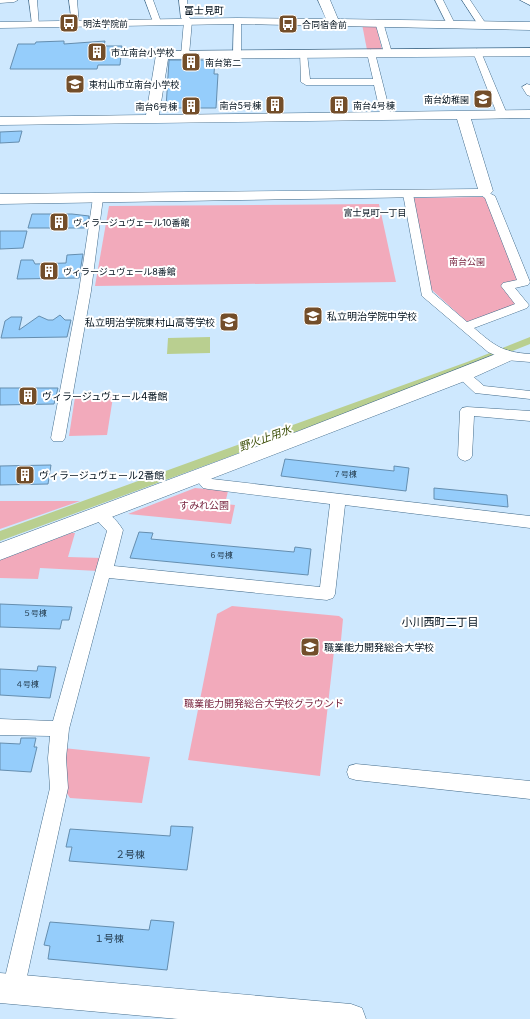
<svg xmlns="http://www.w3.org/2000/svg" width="530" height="1019" viewBox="0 0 530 1019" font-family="Inter,'Noto Sans JP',sans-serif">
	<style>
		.green { fill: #f2aabb }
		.water { fill: #b9cf90 }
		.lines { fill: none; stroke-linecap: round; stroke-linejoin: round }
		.canal { fill: #b9cf90; fill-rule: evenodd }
		.building { fill: #95cdfb; stroke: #658eaf }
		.street-casing { stroke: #466e8d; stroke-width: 1 }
		.secondary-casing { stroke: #466e8d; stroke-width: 1 }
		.street { fill: #fff; fill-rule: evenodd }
		.secondary { fill: #fff; fill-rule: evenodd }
		.labels { text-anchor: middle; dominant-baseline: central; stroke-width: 4; stroke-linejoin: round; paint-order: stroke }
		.number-label { font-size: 8px; fill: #284155 }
		.far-poi-label { font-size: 9px; fill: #03121e; stroke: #fff; text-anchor: start }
		.far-neighbourhood-label { font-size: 9px; fill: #03121e; stroke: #fff }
		.far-park-label { font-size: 9px; fill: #792741; stroke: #fff }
		.far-quarter-label { font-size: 10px; fill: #03121e; stroke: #fff }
		.poi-label { font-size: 10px; fill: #03121e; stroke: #fff; text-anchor: start }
		.park-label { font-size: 10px; fill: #792741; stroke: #fff }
		.near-number-label { font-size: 10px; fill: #284155 }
		.water-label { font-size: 11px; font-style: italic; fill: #3a4c04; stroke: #fff }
		.neighbourhood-label { font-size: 11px; fill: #03121e; stroke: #fff }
	</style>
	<rect width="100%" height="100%" fill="#cee8fe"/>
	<g class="green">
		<polygon points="362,24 376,24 382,50 367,50"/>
		<polygon points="482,197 487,198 520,280 502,285 518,304 468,323 431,289 413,198"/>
		<polygon points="379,204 396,282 95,286 109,206"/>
		<polygon points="75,397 113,397 107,435 69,436"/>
		<polygon points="195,488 228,491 225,504 235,505 231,524 128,514"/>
		<polygon points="0,501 80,501 0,529"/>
		<polygon points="71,533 75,533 68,557 102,558 98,571 40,568 38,579 0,578 0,560"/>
		<polygon points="232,606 339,616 343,619 341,640 334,651 320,776 188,760 217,614"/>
		<polygon points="63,748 150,757 142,803 70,798 64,789"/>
	</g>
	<polygon class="water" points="210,337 210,353 167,354 168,338"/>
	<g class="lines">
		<polygon class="canal" points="530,337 530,344 475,366 0,541 0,531 467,362"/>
	</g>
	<g class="building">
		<polygon points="64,41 64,44 105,41 104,46 122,46 120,65 98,65 97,69 10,69 18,44 35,44 36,42"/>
		<polygon points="169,60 215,60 214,74 218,74 216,108 166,108"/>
		<polygon points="22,131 19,142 0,143 0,132"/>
		<polygon points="32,214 72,214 89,216 87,228 28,228"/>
		<polygon points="0,231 27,231 23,248 0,249"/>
		<polygon points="83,254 79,278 17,279 21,260 33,260 35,264 66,263 67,255"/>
		<polygon points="60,315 65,320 71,320 67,337 1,338 5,321 11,317 22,317 19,330 39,316 48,320 53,320"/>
		<polygon points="0,388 58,388 54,404 0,405"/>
		<polygon points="285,459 394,471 394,466 409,468 406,491 281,476"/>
		<polygon points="51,465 48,484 0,485 0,466"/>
		<polygon points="434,488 507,495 508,507 434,499"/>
		<polygon points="139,532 153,533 151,539 294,552 295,547 311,549 308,575 130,558"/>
		<polygon points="0,604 72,607 69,620 62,620 60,629 0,627"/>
		<polygon points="38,666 56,667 50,698 0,695 0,669 37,671"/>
		<polygon points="21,738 36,738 34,747 37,747 31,772 0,770 0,743 20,744"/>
		<polygon points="171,826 193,827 187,870 69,861 72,847 66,847 70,829 170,836"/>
		<polygon points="151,920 174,922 167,970 48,959 50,946 44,945 50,922 149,930"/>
	</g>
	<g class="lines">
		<g class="street-casing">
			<g id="street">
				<polygon points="0,0 18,0 14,2 0,3"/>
				<polygon points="29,0 37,0 39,26 33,26 32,24"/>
				<polygon points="69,0 77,0 79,25 76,25 72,23"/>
				<polygon points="145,0 153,0 161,22 160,24 154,24 153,22"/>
				<polygon points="179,0 187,0 189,17 192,21 189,55 185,58 181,55 184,21 181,18"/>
				<polygon points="435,0 443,0 455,24 454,26 448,26"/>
				<polygon points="462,0 470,0 486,24 485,26 479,26"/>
				<polygon points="520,0 530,0 530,5"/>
				<polygon points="234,19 240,19 241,21 241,54 237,57 233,54"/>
				<polygon points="376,20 379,20 383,22 392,53 391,55 388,56 384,53 375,22"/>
				<polygon points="477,49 481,52 507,114 505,116 502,117 497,114 473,52"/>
				<polygon points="371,50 375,53 391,116 389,118 383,118 381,116 374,85 306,85 301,82 300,52 303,51 307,54 310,79 373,79 367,53"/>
				<polygon points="527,84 530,85 530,96 527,95 522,87"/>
				<path d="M483,190L495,196L530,282L528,285L515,288L529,305L527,308L474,328C495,346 502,352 530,354V362L506,360L488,352L422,296L403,194L408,191L413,194L432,292L467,322L515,304L501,286L503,283L517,280L485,198L478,193Z"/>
				<polygon points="98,195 103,198 91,291 65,438 63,441 53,441 51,438 79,291 93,198"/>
				<polygon points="463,371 468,372 484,386 530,391 530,399 475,393 456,375 458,372"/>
				<polygon points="467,407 530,411 530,421 474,416 472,456 470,459 465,461 460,459 458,456 460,411 462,408"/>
				<path d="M200,471L205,472L212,479L530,516V528L345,505L335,594L333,598L327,600L109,578L69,729L66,758L68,788L24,990L21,998L13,1001L5,998L2,990L50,788L48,758L50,736L0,735V719L53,721L107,531L91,514L94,510C105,507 117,520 123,530L114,566L320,587L330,504L208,489L203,488L193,476L195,472Z"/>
				<polygon points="356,764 530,781 530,799 356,780 349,778 347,772 349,766"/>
			</g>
		</g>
		<g class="secondary-casing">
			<g id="secondary">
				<polygon points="318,0 330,0 338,19 530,22 530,30 237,24 0,28 0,22 237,18 326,19"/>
				<polygon points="530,48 530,56 168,59 159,115 530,110 530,118 471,119 493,191 488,196 0,204 0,194 478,189 457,119 0,125 0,117 146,115 156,55 162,51"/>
				<polygon points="506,350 512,352 515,356 512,360 470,379 0,560 0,543 299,431"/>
				<polygon points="0,973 351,1004 362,1008 366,1019 178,1019 0,1003"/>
			</g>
		</g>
		<use href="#street" class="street"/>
		<use href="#secondary" class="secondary"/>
	</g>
	<defs>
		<g id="bus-square" transform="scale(1)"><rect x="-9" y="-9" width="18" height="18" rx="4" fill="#734e2a" stroke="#fff"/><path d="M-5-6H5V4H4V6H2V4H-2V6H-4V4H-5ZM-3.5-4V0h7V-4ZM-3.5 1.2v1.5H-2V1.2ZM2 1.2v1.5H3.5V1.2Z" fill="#fff"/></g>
		<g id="building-square" transform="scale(1)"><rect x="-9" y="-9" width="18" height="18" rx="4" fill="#734e2a" stroke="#fff"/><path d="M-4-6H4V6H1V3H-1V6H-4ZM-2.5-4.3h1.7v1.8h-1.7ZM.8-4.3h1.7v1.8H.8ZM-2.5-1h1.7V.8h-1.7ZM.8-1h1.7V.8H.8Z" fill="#fff"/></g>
		<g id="school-square" transform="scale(1)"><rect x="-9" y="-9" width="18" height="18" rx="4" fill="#734e2a" stroke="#fff"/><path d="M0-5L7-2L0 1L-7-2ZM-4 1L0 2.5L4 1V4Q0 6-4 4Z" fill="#fff"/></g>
	</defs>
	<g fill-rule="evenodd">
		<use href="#bus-square" x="69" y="23"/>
		<use href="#bus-square" x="288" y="24"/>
		<use href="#building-square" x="97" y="52"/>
		<use href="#building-square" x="191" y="62"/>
		<use href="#school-square" x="75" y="84"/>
		<use href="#school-square" x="483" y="99"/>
		<use href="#building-square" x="275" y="105"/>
		<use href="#building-square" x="339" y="105"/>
		<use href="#building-square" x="191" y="106"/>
		<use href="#building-square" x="59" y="222"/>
		<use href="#building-square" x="49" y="271"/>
		<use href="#school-square" x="313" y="316"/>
		<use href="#school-square" x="229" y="322"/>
		<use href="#building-square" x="28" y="396"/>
		<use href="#building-square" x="25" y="475"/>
		<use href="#school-square" x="310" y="647"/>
	</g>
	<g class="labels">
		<g class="number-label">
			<text x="345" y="474">７号棟</text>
			<text x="221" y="555">６号棟</text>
			<text x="35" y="613">５号棟</text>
			<text x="27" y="684">４号棟</text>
		</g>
		<g class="far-poi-label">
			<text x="83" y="23">明法学院前</text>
			<text x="302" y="24">合同宿舎前</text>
			<text x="111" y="52">市立南台小学校</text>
			<text x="205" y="62">南台第二</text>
			<text x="89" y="84">東村山市立南台小学校</text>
			<text x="469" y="99" text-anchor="end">南台幼稚園</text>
			<text x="261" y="105" text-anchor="end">南台5号棟</text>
			<text x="353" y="105">南台4号棟</text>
			<text x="177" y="106" text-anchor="end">南台6号棟</text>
			<text x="73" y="222">ヴィラージュヴェール10番館</text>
			<text x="63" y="271">ヴィラージュヴェール8番館</text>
		</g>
		<g class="far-neighbourhood-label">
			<text x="375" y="212">富士見町一丁目</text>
		</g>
		<g class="far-park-label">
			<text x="467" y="261">南台公園</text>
		</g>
		<g class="far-quarter-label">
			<text x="204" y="10">富士見町</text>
		</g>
		<g class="poi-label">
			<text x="327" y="316">私立明治学院中学校</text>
			<text x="215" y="322" text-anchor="end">私立明治学院東村山高等学校</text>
			<text x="42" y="396">ヴィラージュヴェール4番館</text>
			<text x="39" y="475">ヴィラージュヴェール2番館</text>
			<text x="324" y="647">職業能力開発総合大学校</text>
		</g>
		<g class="park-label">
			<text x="204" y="505">すみれ公園</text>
			<text x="264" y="703">職業能力開発総合大学校グラウンド</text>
		</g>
		<g class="near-number-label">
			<text x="130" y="854">２号棟</text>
			<text x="109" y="938">１号棟</text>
		</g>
		<g class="water-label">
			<text transform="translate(265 438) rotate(-20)">野火止用水</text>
		</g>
		<g class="neighbourhood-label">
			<text x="440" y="622">小川西町二丁目</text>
		</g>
	</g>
</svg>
